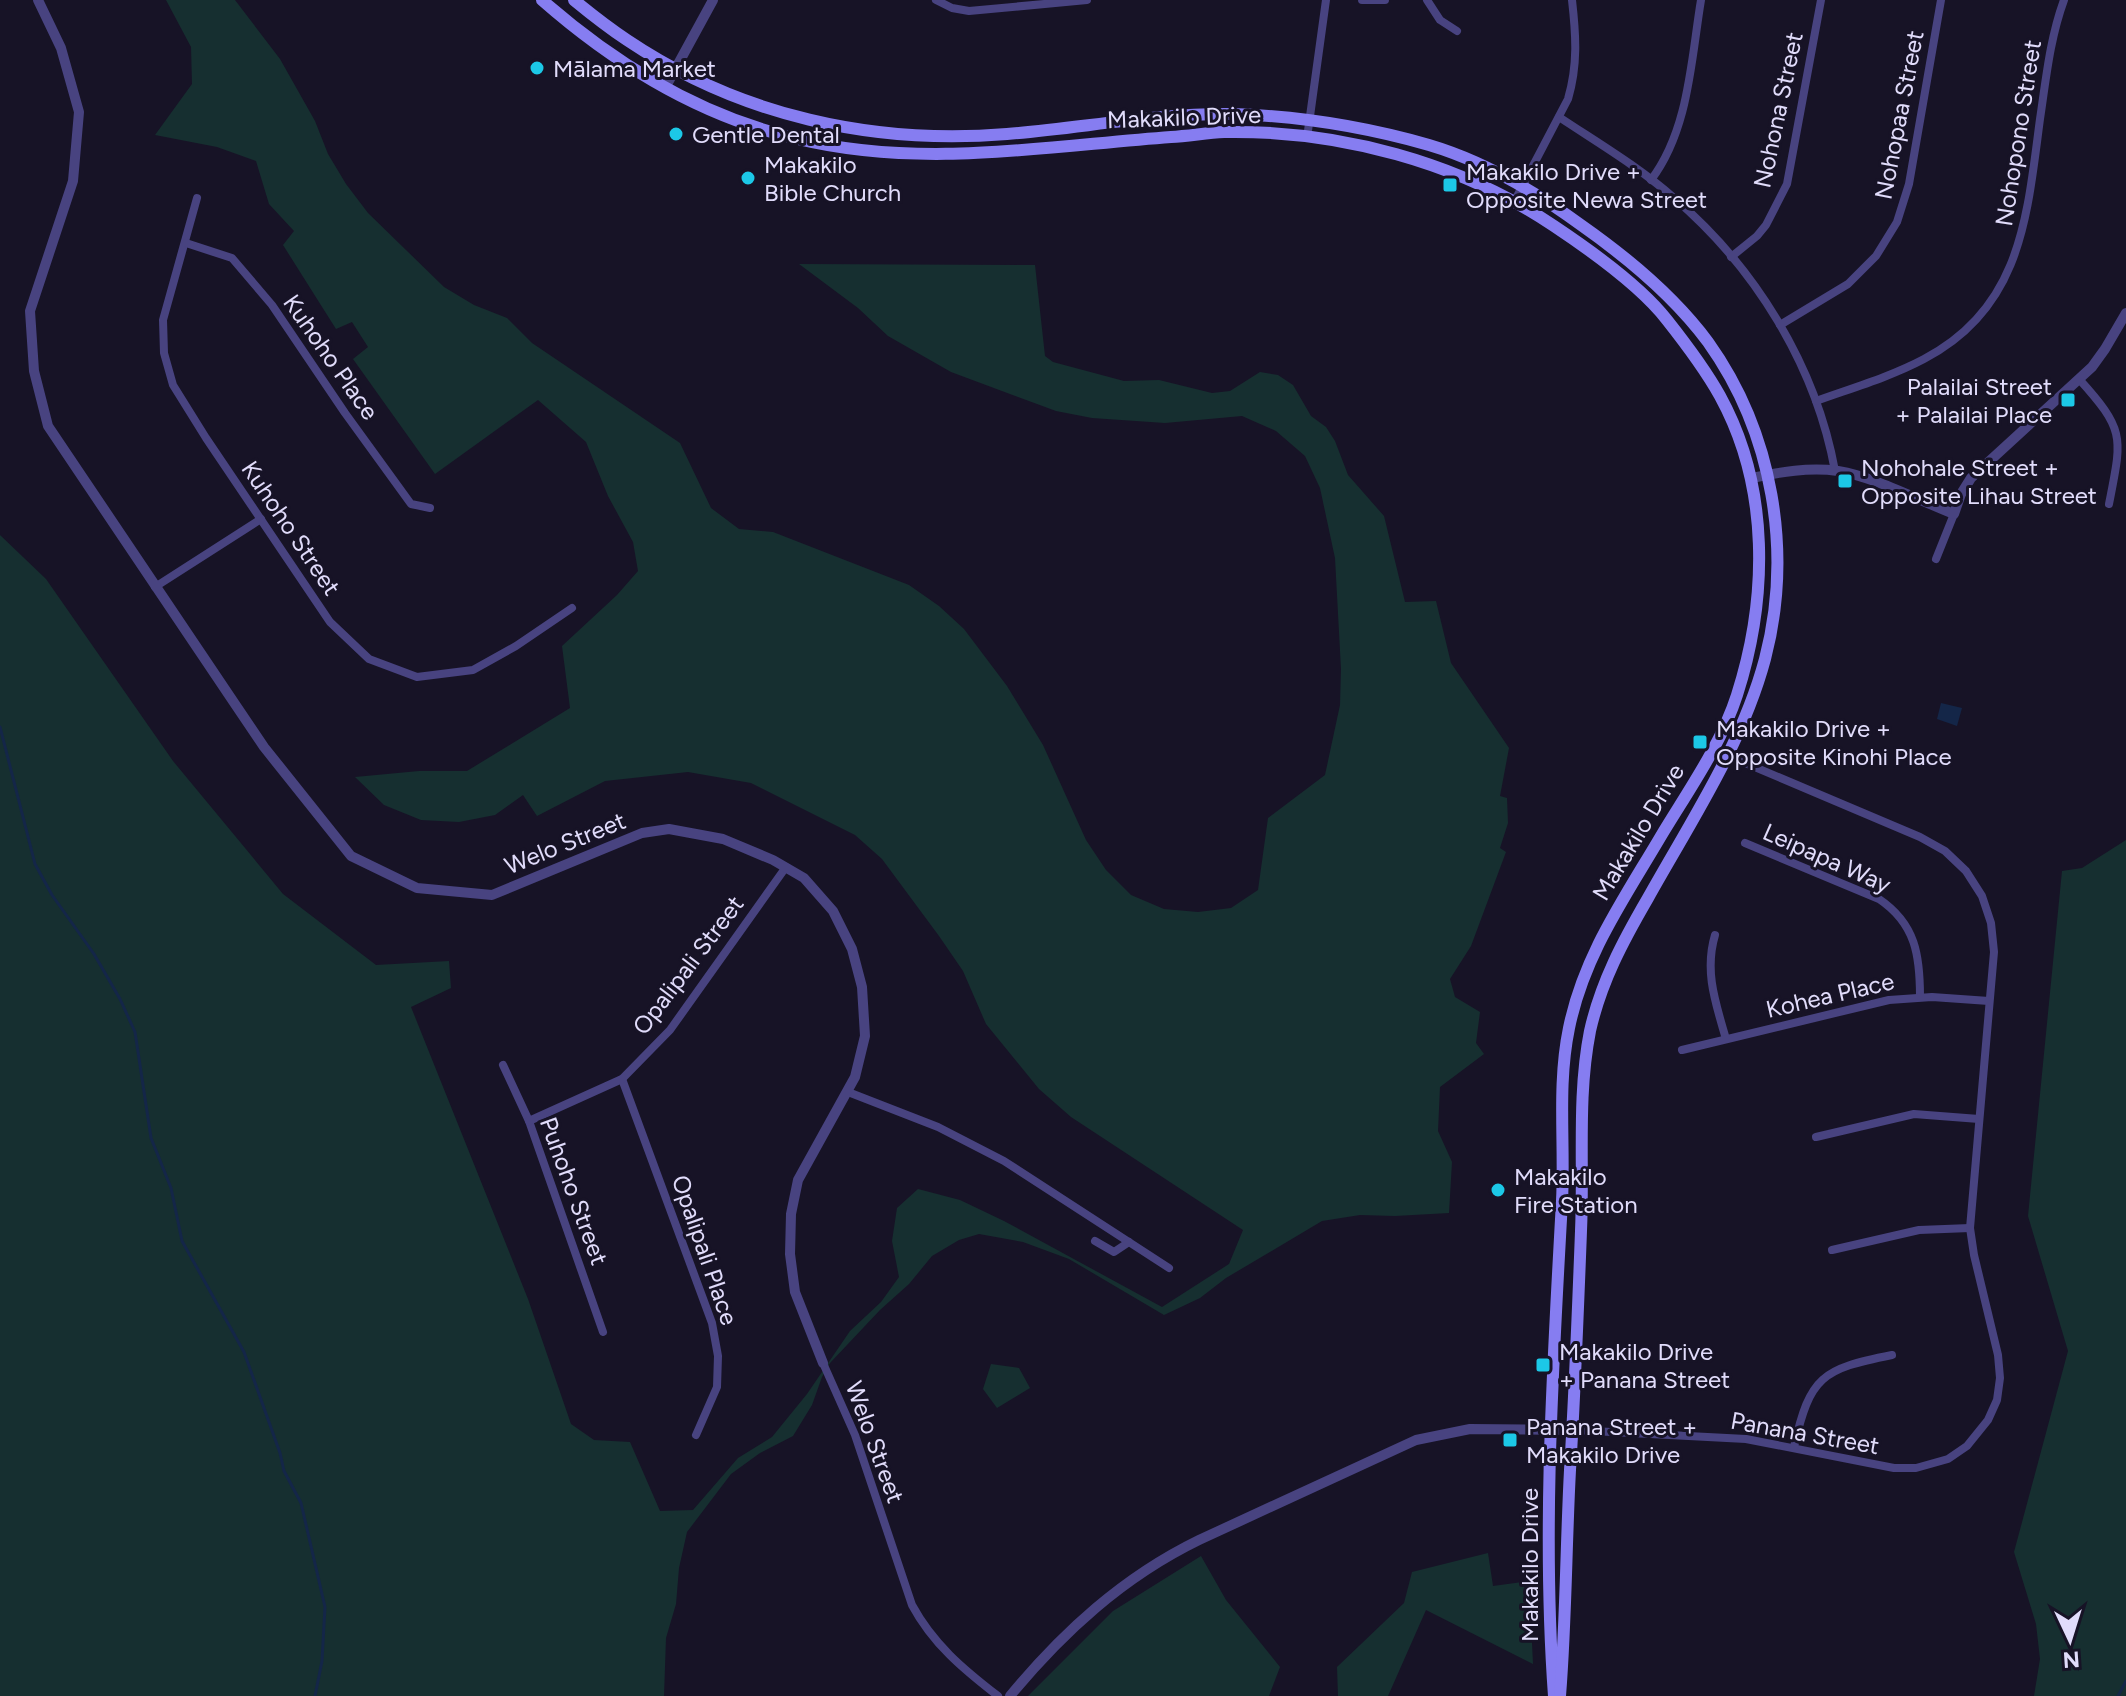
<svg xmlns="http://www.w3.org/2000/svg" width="2126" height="1696" viewBox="0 0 2126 1696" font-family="Figtree,sans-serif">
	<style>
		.green { fill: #162f30 }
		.water { fill: #142648 }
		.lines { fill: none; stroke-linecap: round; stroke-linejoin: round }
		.stream { stroke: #142648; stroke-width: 3 }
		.minor { stroke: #484380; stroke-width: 8 }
		.tertiary { stroke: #484380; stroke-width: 10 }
		.secondary { stroke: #867df1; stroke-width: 12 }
		.poi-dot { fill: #1cc8e7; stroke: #171326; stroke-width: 3 }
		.labels { text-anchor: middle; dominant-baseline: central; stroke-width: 6; stroke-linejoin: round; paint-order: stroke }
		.poi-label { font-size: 24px; fill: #e1dcfb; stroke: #171326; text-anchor: start }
		.street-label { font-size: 24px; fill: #e1dcfb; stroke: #171326 }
	</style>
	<rect width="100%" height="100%" fill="#171326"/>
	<g class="green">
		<polygon points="166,0 235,0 280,59 315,121 328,154 346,184 368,213 444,287 474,305 507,318 532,343 680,443 711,508 739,529 773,532 909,585 939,606 964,629 1007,686 1043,745 1086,840 1106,870 1131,895 1164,909 1198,912 1231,908 1258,890 1268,818 1325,775 1340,705 1341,669 1335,558 1320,488 1305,456 1276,431 1242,416 1165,423 1092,418 1056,411 951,372 888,336 858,308 799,264 1035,265 1045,356 1053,362 1124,381 1159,380 1212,393 1230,391 1260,372 1278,375 1293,385 1311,416 1326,427 1335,441 1348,475 1384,516 1405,602 1436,601 1451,663 1509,748 1500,796 1507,798 1508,823 1500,848 1506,852 1471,946 1450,979 1455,997 1480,1012 1476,1043 1484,1054 1440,1087 1438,1131 1452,1162 1449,1213 1395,1216 1360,1215 1322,1221 1226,1278 1200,1298 1164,1315 1069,1259 1023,1242 979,1234 959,1240 932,1256 909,1284 880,1310 830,1363 822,1377 812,1405 793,1436 760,1453 731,1474 687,1532 679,1568 676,1604 666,1638 664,1696 0,1696 0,535 46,579 173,761 283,894 376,965 449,961 451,988 411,1007 528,1299 571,1424 594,1440 630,1442 660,1511 693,1510 738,1458 772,1437 807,1394 850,1331 881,1302 899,1277 892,1241 897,1208 918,1189 960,1200 1004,1221 1162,1307 1229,1264 1243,1230 1071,1117 1039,1089 986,1024 963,971 939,936 882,859 855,835 751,783 688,772 605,781 537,816 523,795 495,815 459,822 421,820 384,805 355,777 419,771 467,771 570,708 562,646 617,595 638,571 633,542 608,496 586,442 538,400 435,474 353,359 368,347 352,322 336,329 283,245 294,231 269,204 256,161 217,147 155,135 192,84 191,47"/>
		<polygon points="2126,840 2126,1696 2034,1696 2040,1659 2036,1624 2014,1552 2068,1351 2028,1216 2062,871 2082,868"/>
		<polygon points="991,1364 1019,1368 1030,1388 997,1408 983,1389"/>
		<polygon points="1488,1553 1493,1586 1529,1581 1533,1664 1426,1610 1388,1696 1338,1696 1337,1667 1404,1603 1412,1572"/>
		<polygon points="1201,1556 1226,1600 1280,1667 1269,1696 1028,1696 1113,1611"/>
	</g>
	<polygon class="water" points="1941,703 1962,708 1957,726 1937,719"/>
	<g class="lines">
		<g class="stream">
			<polyline points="0,727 35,864 52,895 94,954 120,999 135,1032 151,1138 171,1188 182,1241 244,1352 280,1453 284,1471 301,1503 325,1607 322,1661 315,1696"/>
			<polyline points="2118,1696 2126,1681"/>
		</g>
		<g class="minor">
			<polyline points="936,0 952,8 969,11 1087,0"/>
			<polyline points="1362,0 1385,0"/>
			<polyline points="1427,0 1440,20 1457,31"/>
			<path d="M1559,117C1598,143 1639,167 1674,198C1755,267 1816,366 1835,471"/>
			<polyline points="1307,138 1326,0"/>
			<path d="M1651,180C1689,130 1691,60 1701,0"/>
			<polyline points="197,198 163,320 164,353 173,385 206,438 330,622 369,659 417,677 473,670 516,646 572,608"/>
			<path d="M1515,200L1568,99C1578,65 1576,35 1572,0"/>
			<polyline points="186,243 232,258 272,305 345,413 411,504 430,508"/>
			<polyline points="1731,257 1757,236 1766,225 1787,184 1821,0"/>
			<polyline points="1780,325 1848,284 1876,256 1897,222 1909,184 1941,0"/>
			<path d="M2079,379C2126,431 2122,437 2109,504"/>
			<path d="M1816,401C1852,388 1890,377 1924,359C2022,308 2027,216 2040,119C2046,79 2050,38 2064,0"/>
			<polyline points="1936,559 1954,514"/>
			<polyline points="155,587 261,519"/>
			<path d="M1745,843L1879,899C1916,924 1920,956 1920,997"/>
			<path d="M1715,935C1704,972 1716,1004 1726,1039"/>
			<polyline points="1682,1050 1889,1000 1932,997 1989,1001"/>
			<polyline points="503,1065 529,1121 603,1332"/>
			<polyline points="622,1079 712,1323 718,1356 717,1387 696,1435"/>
			<polyline points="848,1092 938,1127 1004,1161 1169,1268"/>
			<polyline points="529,1121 622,1079 670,1030 786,867"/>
			<polyline points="1816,1137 1914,1114 1979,1119"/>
			<polyline points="1095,1241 1114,1252 1129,1242"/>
			<polyline points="1832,1250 1919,1230 1970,1228"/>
			<path d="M823,1363L855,1435L912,1605C933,1644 963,1669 998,1696"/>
			<polyline points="1573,1430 1746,1439 1894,1468 1916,1468 1948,1459 1967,1446 1988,1420 1997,1400 2000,1378 1998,1355 1974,1255 1970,1228 1994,952 1991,923 1982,896 1966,871 1945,851 1920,837 1712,749"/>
			<path d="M1794,1447C1810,1376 1822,1369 1892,1355"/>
		</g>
		<g class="tertiary">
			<polyline points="38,0 61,48 79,112 73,181 30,311 34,371 48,426 237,707 264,747 351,856 417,888 492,895 642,833 669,829 723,839 773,860 804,878 833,911 852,949 862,987 865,1036 855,1077 798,1180 791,1214 790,1254 795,1292 823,1363"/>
			<polyline points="665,88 713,0"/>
			<path d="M1752,478C1780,472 1809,467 1838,471C1875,477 1918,500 1954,514L1961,494L1971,478L2092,367L2105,349L2126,313"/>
			<path d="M1010,1696C1063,1632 1123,1577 1199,1540L1416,1440L1470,1429L1573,1430"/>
		</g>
		<g class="secondary">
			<path d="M542,0C616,65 702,117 798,139C922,169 1047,146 1171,137C1189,136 1206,133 1224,132C1339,130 1459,162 1554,226C1590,250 1640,285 1667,320C1686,344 1705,369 1720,396C1770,487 1768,598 1737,695C1721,745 1688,791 1661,836C1624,899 1584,955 1569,1028C1557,1086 1565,1143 1562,1201C1553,1366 1542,1532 1554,1696"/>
			<path d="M574,0C591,14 609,28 627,40C740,116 873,145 1007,134C1082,128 1157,113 1232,114C1298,116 1366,127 1429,145C1483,161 1536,192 1581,225C1628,258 1674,296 1708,342C1773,433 1793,552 1765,659C1742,745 1691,821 1648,898C1623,941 1601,982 1590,1031C1577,1097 1584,1164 1581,1231C1578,1310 1575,1390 1570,1470C1566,1545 1566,1621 1560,1696"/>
		</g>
	</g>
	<g class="poi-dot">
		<circle cx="537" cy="68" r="8"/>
		<circle cx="676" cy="134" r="8"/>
		<circle cx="748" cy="178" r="8"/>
		<rect x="1442" y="177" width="16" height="16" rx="4"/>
		<rect x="2060" y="392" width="16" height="16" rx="4"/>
		<rect x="1837" y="473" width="16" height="16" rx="4"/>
		<rect x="1692" y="734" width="16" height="16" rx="4"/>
		<circle cx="1498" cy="1190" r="8"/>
		<rect x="1535" y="1357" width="16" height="16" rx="4"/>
		<rect x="1502" y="1432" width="16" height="16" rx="4"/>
	</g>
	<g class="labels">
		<g class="poi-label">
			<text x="553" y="68">Mālama Market</text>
			<text x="692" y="134">Gentle Dental</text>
			<text x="764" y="164">Makakilo<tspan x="764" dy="28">Bible Church</tspan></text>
			<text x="1466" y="171">Makakilo Drive +<tspan x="1466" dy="28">Opposite Newa Street</tspan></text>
			<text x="2052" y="386" text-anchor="end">Palailai Street<tspan x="2052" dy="28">+ Palailai Place</tspan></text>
			<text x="1861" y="467">Nohohale Street +<tspan x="1861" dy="28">Opposite Lihau Street</tspan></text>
			<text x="1716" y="728">Makakilo Drive +<tspan x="1716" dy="28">Opposite Kinohi Place</tspan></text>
			<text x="1514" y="1176">Makakilo<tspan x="1514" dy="28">Fire Station</tspan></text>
			<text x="1559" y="1351">Makakilo Drive<tspan x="1559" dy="28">+ Panana Street</tspan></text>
			<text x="1526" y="1426">Panana Street +<tspan x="1526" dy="28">Makakilo Drive</tspan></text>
		</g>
		<g class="street-label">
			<text transform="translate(1778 110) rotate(-78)">Nohona Street</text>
			<text transform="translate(1899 115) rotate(-79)">Nohopaa Street</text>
			<text transform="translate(1184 117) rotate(-2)">Makakilo Drive</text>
			<text transform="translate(2018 133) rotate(-81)">Nohopono Street</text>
			<text transform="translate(331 357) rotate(55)">Kuhoho Place</text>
			<text transform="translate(291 528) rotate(56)">Kuhoho Street</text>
			<text transform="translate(1638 832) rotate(-59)">Makakilo Drive</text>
			<text transform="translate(565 843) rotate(-22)">Welo Street</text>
			<text transform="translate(1827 858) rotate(24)">Leipapa Way</text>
			<text transform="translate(688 965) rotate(-53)">Opalipali Street</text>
			<text transform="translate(1830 995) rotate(-13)">Kohea Place</text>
			<text transform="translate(574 1191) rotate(70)">Puhoho Street</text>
			<text transform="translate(705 1250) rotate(71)">Opalipali Place</text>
			<text transform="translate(1805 1433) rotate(10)">Panana Street</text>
			<text transform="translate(875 1442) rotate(70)">Welo Street</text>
			<text transform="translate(1529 1565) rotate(-90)">Makakilo Drive</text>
		</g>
	</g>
	<g transform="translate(2070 1640) rotate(176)" stroke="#171326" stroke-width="6" paint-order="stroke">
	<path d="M0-6L14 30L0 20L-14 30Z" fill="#e1dcfb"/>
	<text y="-12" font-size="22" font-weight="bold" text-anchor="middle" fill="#e1dcfb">N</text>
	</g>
</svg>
